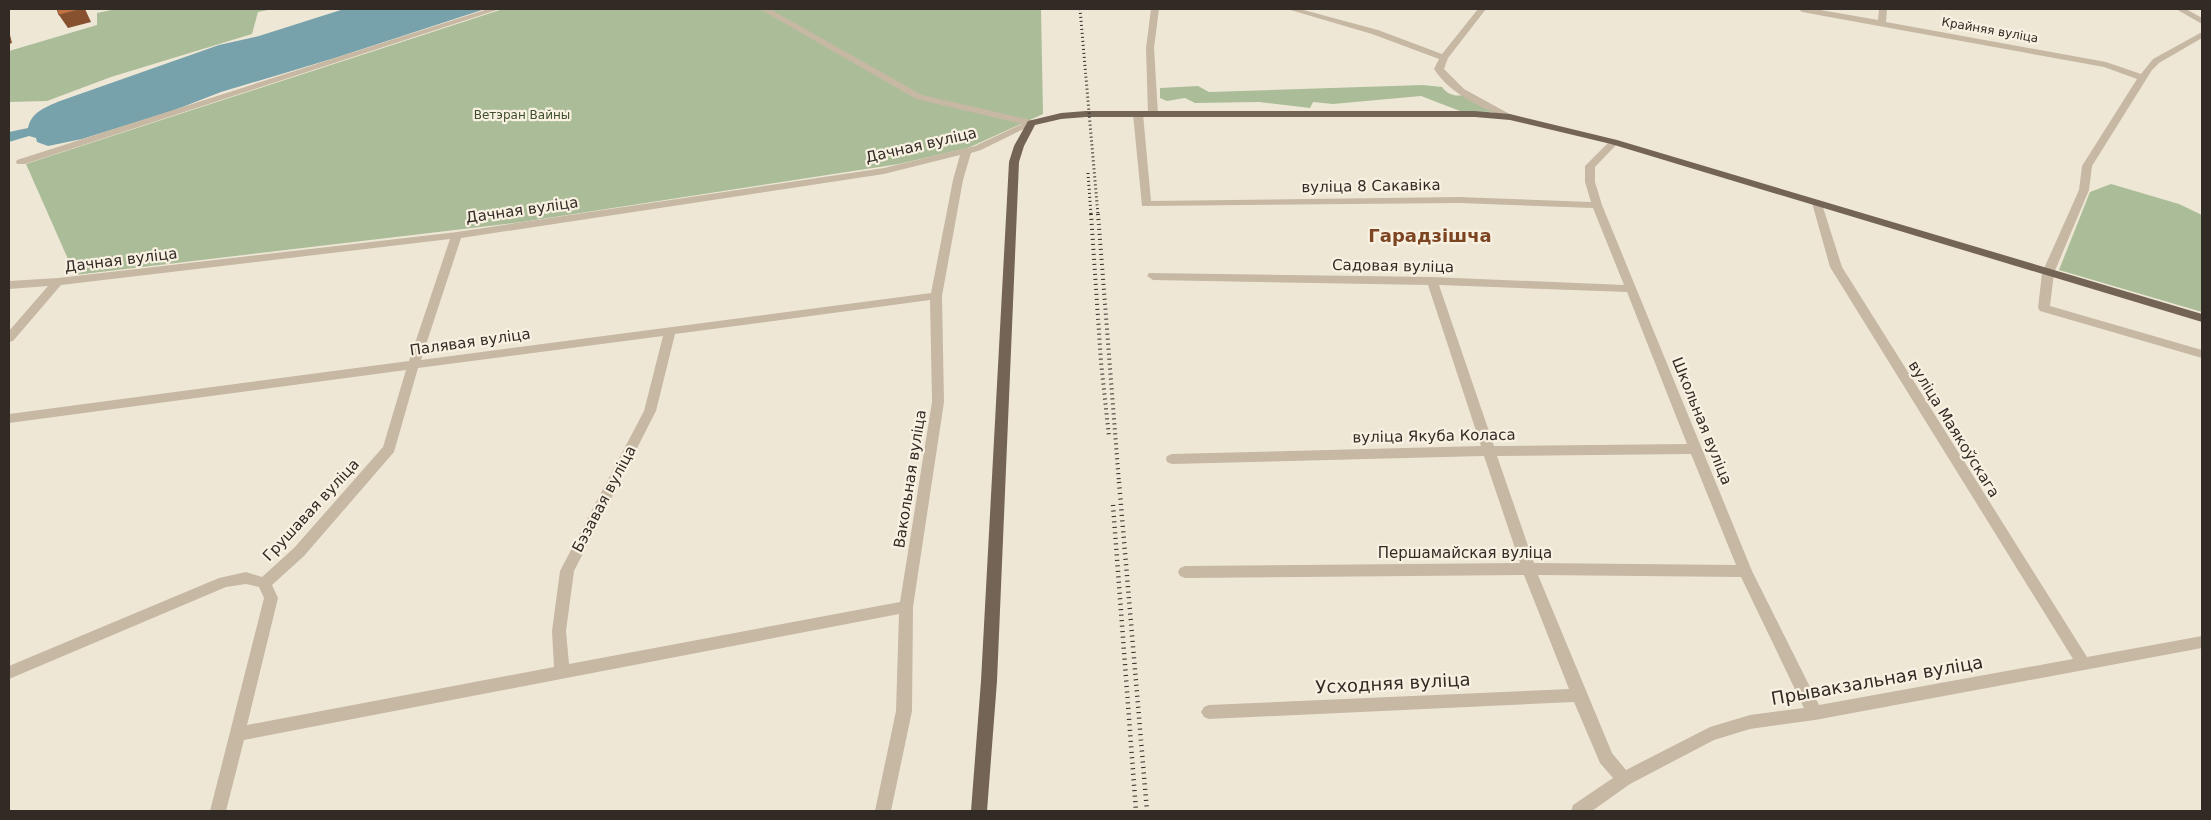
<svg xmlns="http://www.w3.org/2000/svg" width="2211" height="820" viewBox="0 0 2211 820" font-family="'DejaVu Sans',sans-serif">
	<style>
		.green { fill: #abbd98 }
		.water { fill: #77a2ab }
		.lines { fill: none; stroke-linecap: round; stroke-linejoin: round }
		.minor { fill: #c6b8a3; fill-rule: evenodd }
		.major { fill: #746456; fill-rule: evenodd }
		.rail-far2 { stroke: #322b25; stroke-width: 3; stroke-dasharray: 1 3; stroke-linecap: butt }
		.rail-far1 { stroke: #322b25; stroke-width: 4; stroke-dasharray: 1 4; stroke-linecap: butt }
		.rail { stroke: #322b25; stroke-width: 4.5; stroke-dasharray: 1 4.5; stroke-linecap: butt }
		.shaded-wall { fill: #87502f }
		.building { fill: #c17243; stroke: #87502f }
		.labels { text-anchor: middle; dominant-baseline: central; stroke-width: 4.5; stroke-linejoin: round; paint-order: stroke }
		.far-street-label { font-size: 12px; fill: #322b25; stroke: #f8f1e2 }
		.far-park-label { font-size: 12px; fill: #3c4f2a; stroke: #f8f1e2 }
		.street-label { font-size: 15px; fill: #322b25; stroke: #f8f1e2 }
		.quarter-label { font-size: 18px; font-weight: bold; fill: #7d4421; stroke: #f8f1e2 }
		.near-street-label { font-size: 18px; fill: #322b25; stroke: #f8f1e2 }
	</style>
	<rect width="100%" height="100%" fill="#efe7d6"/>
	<g class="green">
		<polygon points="116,9 273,9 258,12 252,34 111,77 47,101 9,102 9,51 97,25 97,13"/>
		<polygon points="503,9 1041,9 1043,114 968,148 899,164 522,222 75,275 26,164"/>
		<path d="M1423,85L1442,87C1447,94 1455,97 1463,95L1493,112L1460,111L1421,96L1333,104L1313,102L1310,108L1259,102L1195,103L1185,98L1167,101L1160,98V88L1198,86L1209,92Z"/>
		<polygon points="2111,184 2179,204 2202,215 2202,312 2059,270 2090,192"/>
	</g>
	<path class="water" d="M344,9H485L338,57L221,92L172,111L82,139L48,146L37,142L36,138L29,136L9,142V132L28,128C31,112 46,107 60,101L219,45L259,36Z"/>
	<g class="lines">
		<g class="minor">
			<polygon points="488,9 500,9 25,164 17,164 16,162 17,160"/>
			<path d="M760,9H770L922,95L1031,120L1036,123L981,150L971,153L963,180L942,296L944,402L913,607L912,711L891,811H875L896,711L899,614L244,740L226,811H210L264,598L259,587L246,584L226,587L9,679V666L219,578L246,572L262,577L294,548L383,447L406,370L9,423V414L409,361L450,239L61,285L13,341L9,342V331L48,286L9,289V281L58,278L457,232L884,168L975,146L1022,124L916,99ZM960,155L953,180L931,293L421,360L461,238L884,174ZM930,300L932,402L900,602L569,664L566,631L574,571L656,411L675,334ZM663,336L644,411L560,571L552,631L554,667L247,725L278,598L272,585L304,556L394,452L418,368Z"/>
			<polygon points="1151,9 1159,9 1154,48 1158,114 1153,117 1148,114 1146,48"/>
			<path d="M1287,9H1300L1378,30L1442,54L1478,9H1486L1448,58L1444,69L1464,89L1515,117L1510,120L1507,119C1480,106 1451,95 1434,69L1439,59L1372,34Z"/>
			<polygon points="1798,9 1815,9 1878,20 1879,9 1887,9 1886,22 2106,62 2141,74 2153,59 2202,32 2202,38 2159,63 2152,70 2092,166 2089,190 2054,273 2050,306 2202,350 2202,358 2040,311 2038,308 2042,273 2079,190 2082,166 2137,79 2104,67 1802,12"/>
			<polygon points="2176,9 2186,9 2202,18 2202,24"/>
			<path d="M1138,111L1143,114L1151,201L1459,197L1591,202L1585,182V166L1611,140H1617V144L1595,167V182L1602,205L1752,571L1819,705L2073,659L1830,267L1812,203L1817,200L1821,201L1842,267L2087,657L2202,636V648L1815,720L1750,729L1714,740L1630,784L1592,811H1571L1573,805L1613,778L1600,763L1574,702L1209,719L1204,717L1201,712L1204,707L1209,705L1569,689L1524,575L1185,578L1180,576L1178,572L1180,568L1185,566L1520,563L1484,456L1172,464L1167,462L1166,459L1167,456L1172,454L1481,446L1428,285L1153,280L1147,276L1149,273L1432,277L1624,285L1593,208L1459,203L1142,206L1133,114ZM1439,285L1627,292L1687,444L1494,446ZM1691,454L1736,565L1534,563L1497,456ZM1538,575L1741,577L1804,708L1750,715L1710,727L1626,770L1612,753Z"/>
		</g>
		<polygon class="major" points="1086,111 1475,111 1510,114 1617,140 2202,314 2202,322 1611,144 1510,120 1475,117 1086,117 1061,119 1035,125 1024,146 1019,162 997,681 987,811 971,811 981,681 1009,162 1014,146 1028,121 1061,113"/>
		<g class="rail-far2">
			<polyline points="1080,9 1098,215"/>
			<polyline points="1088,173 1091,215"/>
		</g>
		<g class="rail-far1">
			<polyline points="1091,214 1101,362 1109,437"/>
			<polyline points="1098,214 1119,483"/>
		</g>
		<g class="rail">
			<polyline points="1119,482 1147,811"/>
			<polyline points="1113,505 1136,811"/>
		</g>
	</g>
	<g class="shaded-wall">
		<polygon points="82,9 85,9 91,22 68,28 59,15"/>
		<polygon points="9,31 12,43 9,44"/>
	</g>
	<polygon class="building" points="57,9 82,9 59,15"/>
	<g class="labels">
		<g class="far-street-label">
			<text transform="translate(1990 30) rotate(10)">Крайняя вуліца</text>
		</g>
		<g class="far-park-label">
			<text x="522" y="115">Ветэран Вайны</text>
		</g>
		<g class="street-label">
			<text transform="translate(921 145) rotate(-13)">Дачная вуліца</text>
			<text transform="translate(1371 186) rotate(-1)">вуліца 8 Сакавіка</text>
			<text transform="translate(522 210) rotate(-8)">Дачная вуліца</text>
			<text transform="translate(121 260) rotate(-7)">Дачная вуліца</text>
			<text transform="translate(1393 266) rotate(1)">Садовая вуліца</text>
			<text transform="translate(470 342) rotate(-8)">Палявая вуліца</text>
			<text transform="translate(1702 421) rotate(68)">Школьная вуліца</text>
			<text transform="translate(1954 429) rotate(58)">вуліца Маякоўскага</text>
			<text transform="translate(1434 436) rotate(-1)">вуліца Якуба Коласа</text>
			<text transform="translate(910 479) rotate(-81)">Вакольная вуліца</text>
			<text transform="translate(604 499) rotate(-62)">Бэзавая вуліца</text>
			<text transform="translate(311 510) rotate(-47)">Грушавая вуліца</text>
			<text x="1465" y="553">Першамайская вуліца</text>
		</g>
		<g class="quarter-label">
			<text x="1430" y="235">Гарадзішча</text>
		</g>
		<g class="near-street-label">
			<text transform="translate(1877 680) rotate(-10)">Прывакзальная вуліца</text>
			<text transform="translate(1393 683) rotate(-3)">Усходняя вуліца</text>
		</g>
	</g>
	<rect width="2211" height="820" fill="none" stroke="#322b25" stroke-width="20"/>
</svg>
